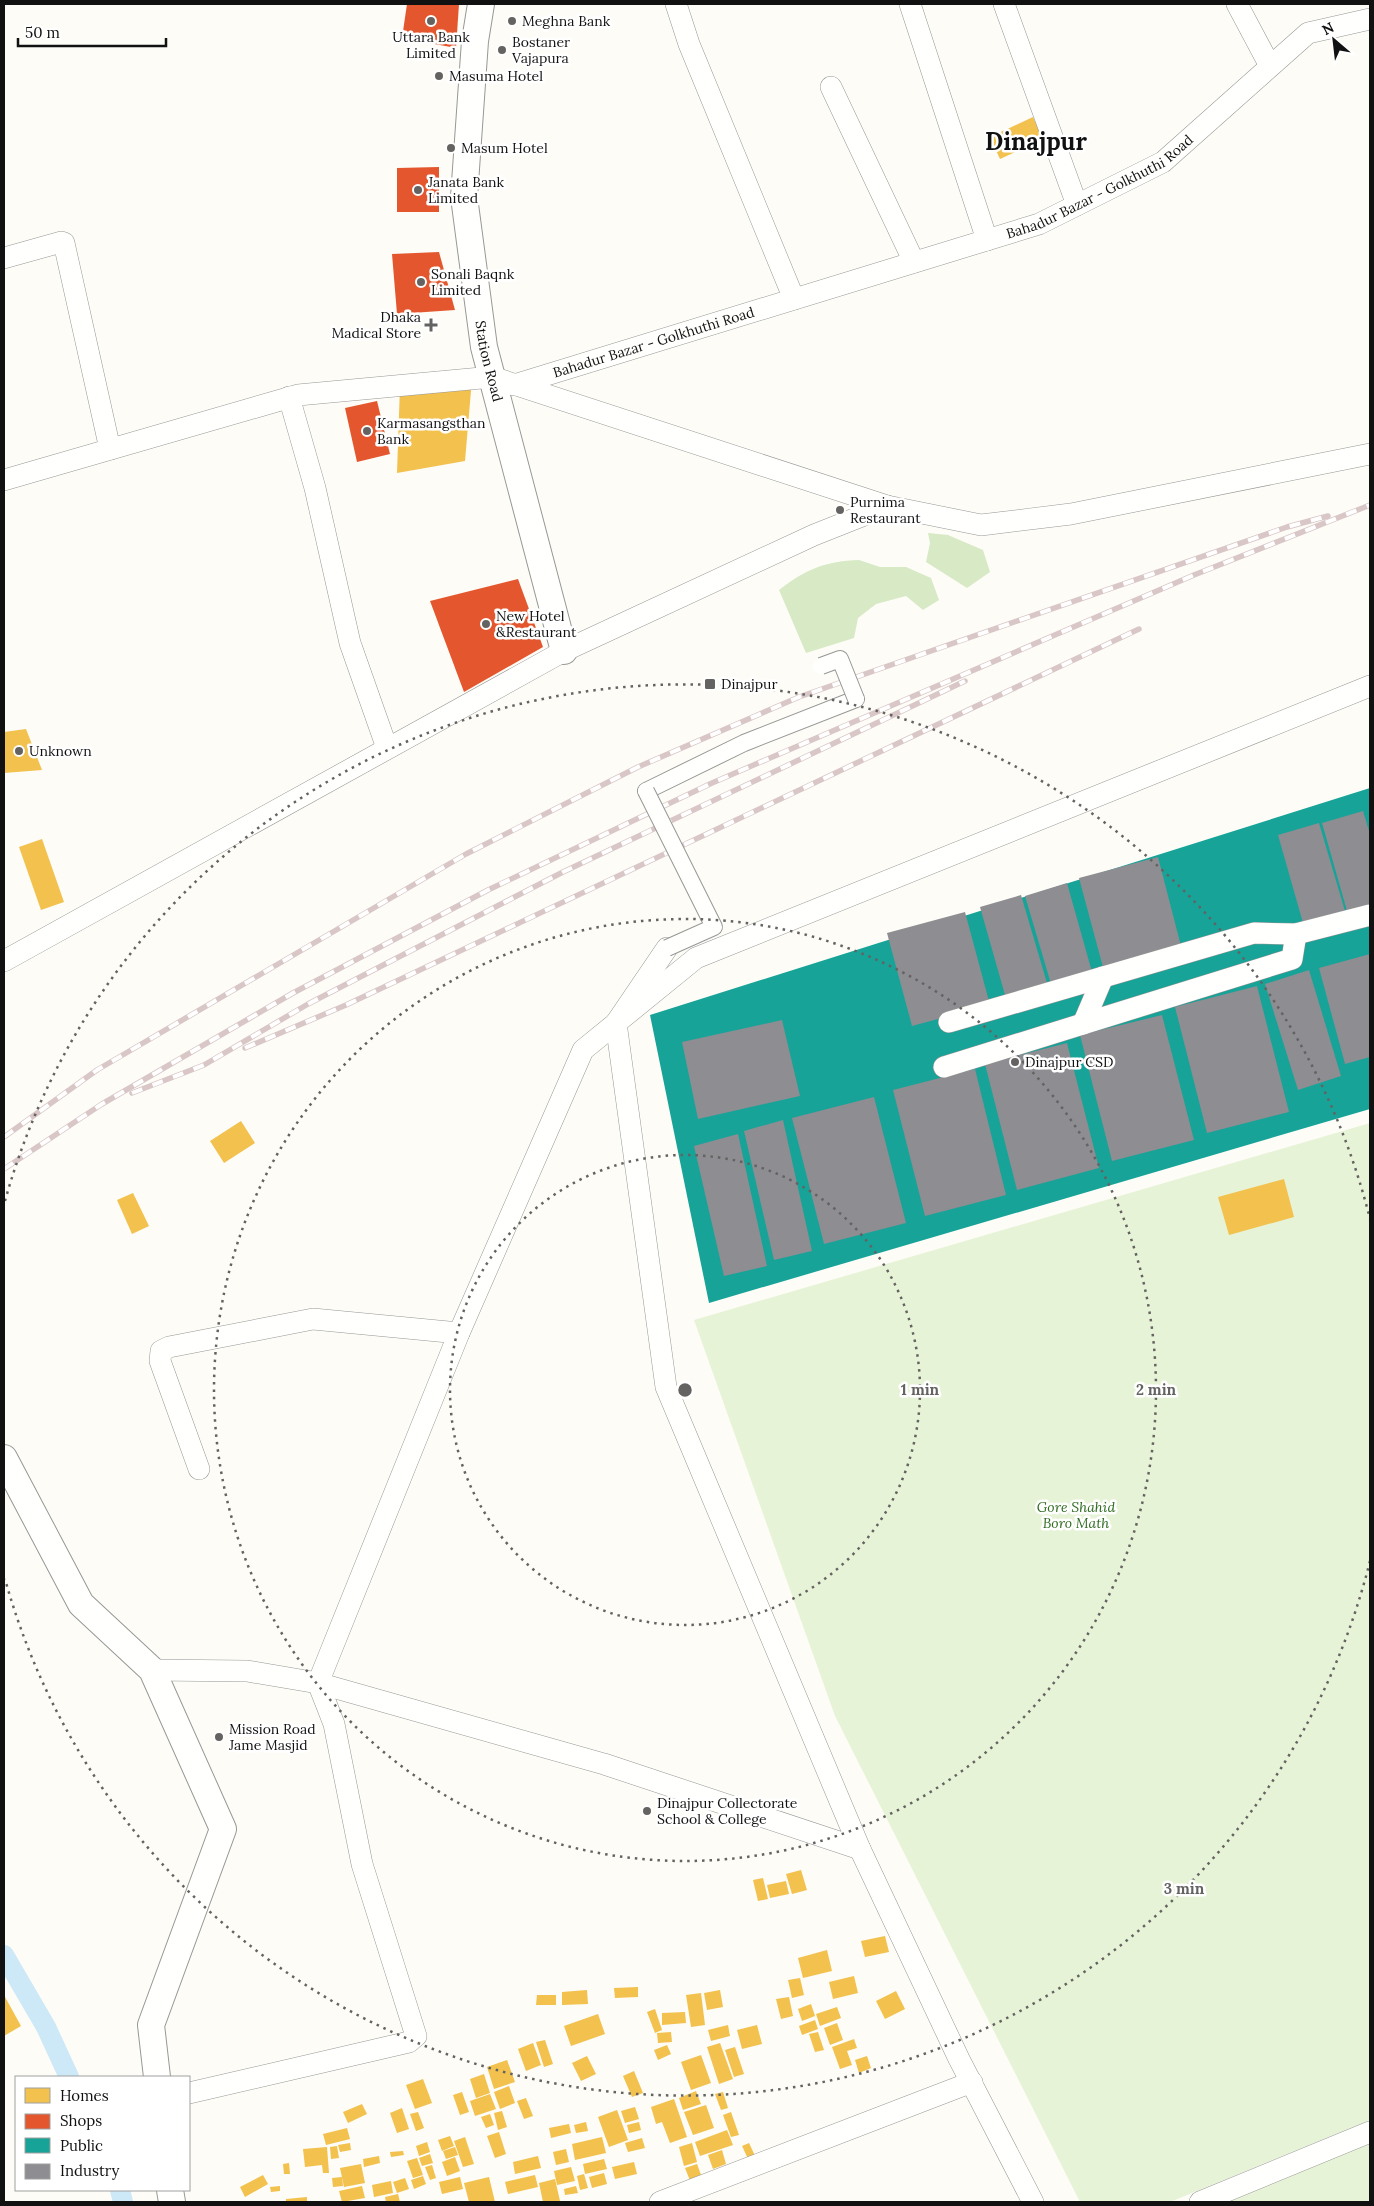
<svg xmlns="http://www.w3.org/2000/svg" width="1374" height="2206" viewBox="0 0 1374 2206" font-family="Lora,serif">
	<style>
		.green { fill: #e7f3d7 }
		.forest { fill: #d8eac5 }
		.homes { fill: #f2c14e }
		.shops { fill: #e4572e }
		.public { fill: #17a398 }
		.industry { fill: #8d8d92 }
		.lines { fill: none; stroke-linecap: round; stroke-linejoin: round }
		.canal { stroke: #cde8f7; stroke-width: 20 }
		.pedestrian-casing { stroke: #979795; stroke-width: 18 }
		.minor-casing { stroke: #979795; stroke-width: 22 }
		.tertiary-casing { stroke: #979795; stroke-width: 28 }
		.pedestrian { stroke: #fffffe; stroke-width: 16 }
		.minor { stroke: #fffffe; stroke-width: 21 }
		.tertiary { stroke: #fffffe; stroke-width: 26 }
		.rail-casing { stroke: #d9c6c7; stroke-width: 5.5 }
		.rail { stroke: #fff; stroke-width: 4; stroke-dasharray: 11; stroke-linecap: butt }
		.pedestrian-bridge-casing { stroke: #979795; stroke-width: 18; stroke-linecap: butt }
		.pedestrian-bridge { stroke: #fffffe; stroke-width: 16 }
		.ring { fill: none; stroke: #646362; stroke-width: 2.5; stroke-dasharray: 2.5 5 }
		.poi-dot { fill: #646362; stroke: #fff; stroke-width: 2 }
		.labels { text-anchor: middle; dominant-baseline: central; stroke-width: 5; stroke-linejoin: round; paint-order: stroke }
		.poi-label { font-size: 14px; fill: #111; stroke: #fff; text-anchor: start }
		.street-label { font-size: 14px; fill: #111; stroke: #fff }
		.park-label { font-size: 14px; font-style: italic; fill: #2f6b1f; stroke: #fff }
		.town-label { font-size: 24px; font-weight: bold; fill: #111; stroke: #fff }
		.centre { fill: #646362; stroke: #fff; stroke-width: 2.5 }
		.ring-label { font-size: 15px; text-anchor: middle; font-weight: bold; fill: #646362; stroke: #fff; stroke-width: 5; stroke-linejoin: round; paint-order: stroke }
	</style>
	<rect width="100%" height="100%" fill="#fdfcf7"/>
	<g class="green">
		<polygon points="1370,1123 1370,2120 1170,2202 1080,2202 835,1716 694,1320"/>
		<polygon points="1370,2143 1370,2202 1220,2202"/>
	</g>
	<g class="forest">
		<polygon points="928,533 948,535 983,550 990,572 967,588 926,562 930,543"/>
		<path d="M859,560L880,567H906L931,578L939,600L923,610L906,596L876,604L858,618L854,638L806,653L779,590C806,569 826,561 859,560Z"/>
	</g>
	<g class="homes">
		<polygon points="1033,117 1043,139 1000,159 990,137"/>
		<polygon points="472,379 465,461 397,473 400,386"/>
		<polygon points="26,729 42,770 4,773 4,732"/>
		<polygon points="42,839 64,902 41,910 19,847"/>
		<polygon points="241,1121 255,1143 224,1163 210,1141"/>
		<polygon points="1284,1179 1294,1217 1229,1235 1218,1197"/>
		<polygon points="133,1193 149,1226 132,1234 117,1200"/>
		<polygon points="801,1870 807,1890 792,1894 786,1874"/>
		<polygon points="763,1878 768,1899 758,1901 753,1880"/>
		<polygon points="786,1881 789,1894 770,1898 767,1885"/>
		<polygon points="885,1936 889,1952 865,1957 861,1941"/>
		<polygon points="827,1950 832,1971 803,1978 798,1958"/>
		<polygon points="854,1976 858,1993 833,1999 829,1982"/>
		<polygon points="800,1978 804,1995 792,1998 788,1980"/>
		<polygon points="638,1987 638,1997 615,1998 614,1988"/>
		<polygon points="587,1990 588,2004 562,2005 562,1992"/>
		<polygon points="720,1990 723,2007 707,2010 704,1993"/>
		<polygon points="896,1991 905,2009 885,2019 876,2001"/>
		<polygon points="701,1993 705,2025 691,2027 686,1995"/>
		<polygon points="4,1995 21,2026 4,2036"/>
		<polygon points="537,1995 556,1995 556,2005 536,2005"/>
		<polygon points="789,1997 793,2016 781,2019 776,1999"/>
		<polygon points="811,2004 815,2016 802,2021 798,2009"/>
		<polygon points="837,2007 841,2018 820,2026 816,2014"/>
		<polygon points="655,2009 662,2030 655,2033 647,2012"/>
		<polygon points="685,2012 686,2023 662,2025 662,2013"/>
		<polygon points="598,2014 605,2034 571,2046 564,2026"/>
		<polygon points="815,2020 818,2029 802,2035 799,2026"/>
		<polygon points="837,2023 843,2040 830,2045 824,2028"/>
		<polygon points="728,2025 730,2036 711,2041 708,2030"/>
		<polygon points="757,2025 762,2044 742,2049 737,2030"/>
		<polygon points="671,2032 672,2042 658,2043 657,2033"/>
		<polygon points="818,2032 824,2050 815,2052 809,2034"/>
		<polygon points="854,2039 857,2048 847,2051 852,2065 840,2069 832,2047"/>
		<polygon points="545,2040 553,2064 544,2067 536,2042"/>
		<polygon points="533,2043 541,2065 526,2071 518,2049"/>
		<polygon points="720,2043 733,2079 719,2084 707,2047"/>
		<polygon points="667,2045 671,2054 658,2060 654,2050"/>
		<polygon points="735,2047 744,2074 734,2077 725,2050"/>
		<polygon points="701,2055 711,2083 691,2090 681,2062"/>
		<polygon points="587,2056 596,2074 581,2081 572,2063"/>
		<polygon points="867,2056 871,2068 859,2073 855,2060"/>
		<polygon points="507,2060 515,2082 494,2089 487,2067"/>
		<polygon points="634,2071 643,2093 632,2097 623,2076"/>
		<polygon points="484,2074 490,2093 476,2098 470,2079"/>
		<polygon points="423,2079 432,2103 415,2109 406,2085"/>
		<polygon points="509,2086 515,2103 500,2109 494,2092"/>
		<polygon points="696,2091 701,2104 683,2110 679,2098"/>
		<polygon points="462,2092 469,2112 460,2115 453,2095"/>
		<polygon points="723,2092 728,2108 721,2110 715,2094"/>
		<polygon points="490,2094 496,2109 475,2116 470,2101"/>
		<polygon points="526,2098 533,2116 524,2119 517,2101"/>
		<polygon points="674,2099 687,2137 670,2143 662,2122 656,2124 651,2107"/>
		<polygon points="362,2104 367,2114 348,2123 343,2112"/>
		<polygon points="706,2105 714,2128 693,2135 684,2112"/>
		<polygon points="635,2107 639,2119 625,2123 621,2111"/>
		<polygon points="402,2108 409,2129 397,2133 390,2113"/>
		<polygon points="617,2110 628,2140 609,2147 598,2117"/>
		<polygon points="502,2111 507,2127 498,2130 494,2113"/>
		<polygon points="418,2112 424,2128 416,2131 410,2114"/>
		<polygon points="731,2112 739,2135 731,2137 723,2115"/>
		<polygon points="490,2114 494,2125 486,2128 481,2117"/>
		<polygon points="586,2122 588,2131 576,2133 574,2125"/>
		<polygon points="639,2122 641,2130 629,2133 627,2125"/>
		<polygon points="569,2124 571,2133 551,2138 549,2128"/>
		<polygon points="347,2128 350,2139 326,2145 323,2134"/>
		<polygon points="727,2130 733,2145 700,2156 695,2142"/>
		<polygon points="499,2132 506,2154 495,2158 487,2136"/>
		<polygon points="450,2136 454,2146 442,2151 438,2140"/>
		<polygon points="465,2137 474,2164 463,2167 454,2141"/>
		<polygon points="602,2137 606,2153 575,2160 572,2144"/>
		<polygon points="642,2138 645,2148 628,2152 625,2143"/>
		<polygon points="427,2142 430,2152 419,2156 416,2146"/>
		<polygon points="350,2143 351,2150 340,2152 338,2145"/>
		<polygon points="692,2143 697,2162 684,2166 679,2147"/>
		<polygon points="749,2143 757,2160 750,2163 742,2146"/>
		<polygon points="337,2146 339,2158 331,2159 330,2147"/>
		<polygon points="327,2147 329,2173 323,2173 322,2165 305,2167 303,2149"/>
		<polygon points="455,2147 458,2155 446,2159 443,2151"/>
		<polygon points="566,2149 569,2162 556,2165 553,2152"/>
		<polygon points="722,2150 726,2164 713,2169 708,2155"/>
		<polygon points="403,2151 404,2155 391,2157 390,2152"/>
		<polygon points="430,2154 433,2163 422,2166 419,2158"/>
		<polygon points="379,2156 380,2163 364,2167 363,2159"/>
		<polygon points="538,2156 541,2168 515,2174 513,2162"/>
		<polygon points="455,2157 460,2171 447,2176 442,2162"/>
		<polygon points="417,2158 423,2175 413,2178 407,2161"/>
		<polygon points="604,2159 607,2169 585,2174 583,2164"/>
		<polygon points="634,2162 637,2174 615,2179 612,2167"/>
		<polygon points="289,2163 290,2174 284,2174 283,2164"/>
		<polygon points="361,2164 365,2183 344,2187 340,2168"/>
		<polygon points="697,2164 704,2183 693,2188 685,2168"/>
		<polygon points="432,2165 436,2178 430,2180 425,2167"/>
		<polygon points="571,2167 575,2181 557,2185 554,2171"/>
		<polygon points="604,2173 607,2184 592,2188 589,2177"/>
		<polygon points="584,2174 588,2188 580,2190 577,2176"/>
		<polygon points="263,2175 268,2184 245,2197 240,2187"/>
		<polygon points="535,2175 538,2187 508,2194 505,2182"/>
		<polygon points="423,2176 426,2184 414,2189 411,2180"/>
		<polygon points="342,2177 343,2186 333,2187 332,2178"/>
		<polygon points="460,2177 463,2189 442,2194 439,2182"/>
		<polygon points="489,2177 495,2202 469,2202 464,2183"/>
		<polygon points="405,2178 409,2189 397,2193 393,2182"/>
		<polygon points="555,2179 560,2201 543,2202 539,2183"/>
		<polygon points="391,2181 393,2193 374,2197 372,2185"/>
		<polygon points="280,2186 280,2191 271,2192 270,2187"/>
		<polygon points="362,2186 365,2198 342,2202 339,2191"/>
		<polygon points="576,2186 578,2193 565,2195 564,2189"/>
		<polygon points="398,2194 400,2202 386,2202 385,2197"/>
		<polygon points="307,2197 307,2202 286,2202 286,2199"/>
	</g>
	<g class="shops">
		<polygon points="407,4 459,4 456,48 402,38"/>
		<polygon points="439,167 439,212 397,212 397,168"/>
		<polygon points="439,252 455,310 397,314 392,254"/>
		<polygon points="377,401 390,454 357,462 345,408"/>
		<polygon points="518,579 543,647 464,692 430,601"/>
	</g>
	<polygon class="public" points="1370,788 1370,1109 709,1303 650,1015"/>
	<g class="industry">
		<polygon points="1363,811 1370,834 1370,904 1347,911 1322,823"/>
		<polygon points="1319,823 1345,911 1303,923 1278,835"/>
		<polygon points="1158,857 1182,950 1104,971 1079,878"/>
		<polygon points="1067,883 1092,972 1051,984 1025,896"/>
		<polygon points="1021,895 1047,983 1005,995 980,907"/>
		<polygon points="965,912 990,1005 912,1026 887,933"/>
		<polygon points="1370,954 1370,1057 1345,1064 1319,968"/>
		<polygon points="1309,970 1341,1076 1298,1090 1265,984"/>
		<polygon points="1257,986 1289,1112 1207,1133 1175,1007"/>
		<polygon points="1162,1015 1194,1140 1112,1161 1080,1035"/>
		<polygon points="782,1020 800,1096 698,1119 682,1042"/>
		<polygon points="1067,1043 1099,1168 1017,1190 985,1064"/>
		<polygon points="975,1069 1006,1195 925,1216 893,1090"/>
		<polygon points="874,1097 906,1223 824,1244 792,1118"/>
		<polygon points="783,1120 812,1251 774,1260 744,1131"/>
		<polygon points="738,1134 767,1266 724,1276 694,1146"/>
	</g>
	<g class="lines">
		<g class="canal">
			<polyline points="4,1955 46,2027 69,2077"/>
			<polyline points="120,2190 123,2202"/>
		</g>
		<g class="pedestrian-casing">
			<polyline id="pedestrian" points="646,791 744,743 856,699"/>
		</g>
		<g class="minor-casing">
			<g id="minor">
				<polyline points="676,4 689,44 794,299"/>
				<polyline points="910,4 987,240"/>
				<polyline points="1004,4 1077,205"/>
				<polyline points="1237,4 1270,66"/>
				<polyline points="831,87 914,262"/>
				<polyline points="4,258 61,242 64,243 110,449"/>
				<path id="s1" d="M514,385L1039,224L1163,162L1308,33L1370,19"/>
				<polyline points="289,397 315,488 350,643 387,748"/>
				<polyline points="4,480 298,395 492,377 887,506"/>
				<polyline points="667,948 616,1023 666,1387 860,1849 959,2059 1033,2202"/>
				<polyline points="4,961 564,651 814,535 887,506 981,525 1071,514 1370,454"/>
				<polyline points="949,1022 1254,933 1296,934 1370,915"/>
				<polyline points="1083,1024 1103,977"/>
				<polyline points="944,1067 1292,959 1296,934"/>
				<polyline points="199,1469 160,1361 161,1351 169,1347 313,1319 459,1333"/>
				<polyline points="152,1670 247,1671 318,1683 604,1764 860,1849"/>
				<polyline points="189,2093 409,2042 416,2036 362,1864 334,1724 318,1683 459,1333 583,1050 696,958 1370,686"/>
				<polyline points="660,2202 972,2082"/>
				<polyline points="1200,2202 1370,2132"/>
			</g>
		</g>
		<g class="tertiary-casing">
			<g id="tertiary">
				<path id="s2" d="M481,4L475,41L464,197L484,347L564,651"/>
				<polyline points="4,1458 81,1604 152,1670 223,1829 151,2025 157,2077"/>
				<polyline points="170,2190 172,2202"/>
			</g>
		</g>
		<use href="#pedestrian" class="pedestrian"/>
		<use href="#minor" class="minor"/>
		<use href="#tertiary" class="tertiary"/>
		<g class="rail-casing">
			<g id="rail">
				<polyline points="245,1048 346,1005 1139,629"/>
				<polyline points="132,1093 204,1065 308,1004 563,872 965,681"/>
				<polyline points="4,1137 97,1070 466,854 638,767 799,697 1287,527 1328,516"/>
				<polyline points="4,1169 102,1104 293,993 488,890 712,783 1194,575 1370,505"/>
			</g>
		</g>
		<use href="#rail" class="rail"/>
		<g class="pedestrian-bridge-casing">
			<g id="pedestrian-bridge">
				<polyline points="821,666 840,659 856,699"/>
				<polyline points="646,791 714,927 667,948"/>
			</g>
		</g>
		<use href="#pedestrian-bridge" class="pedestrian-bridge"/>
	</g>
	<g class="ring">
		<circle cx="685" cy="1390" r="235"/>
		<circle cx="685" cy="1390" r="471"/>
		<path d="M1370 1561A706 706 0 0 1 5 1579M5 1201A706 706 0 0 1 1370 1219"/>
	</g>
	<g class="poi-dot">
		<circle cx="431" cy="21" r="5"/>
		<circle cx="512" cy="21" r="5"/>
		<circle cx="502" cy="50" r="5"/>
		<circle cx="439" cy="76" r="5"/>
		<circle cx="451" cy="148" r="5"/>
		<circle cx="418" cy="190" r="5"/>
		<circle cx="421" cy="282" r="5"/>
		<path d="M428.5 317.5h5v5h5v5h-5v5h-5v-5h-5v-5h5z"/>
		<circle cx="367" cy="431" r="5"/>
		<circle cx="840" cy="510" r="5"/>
		<circle cx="486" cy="624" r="5"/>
		<rect x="704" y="678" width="12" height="12" rx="2.5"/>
		<circle cx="19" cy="751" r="5"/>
		<circle cx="1015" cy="1062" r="5"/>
		<circle cx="219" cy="1737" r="5"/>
		<circle cx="647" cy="1811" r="5"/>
	</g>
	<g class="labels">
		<g class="poi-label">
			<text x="522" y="21">Meghna Bank</text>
			<text x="431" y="37" text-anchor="middle">Uttara Bank<tspan x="431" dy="16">Limited</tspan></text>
			<text x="512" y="42">Bostaner<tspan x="512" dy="16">Vajapura</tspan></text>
			<text x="449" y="76">Masuma Hotel</text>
			<text x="461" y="148">Masum Hotel</text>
			<text x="428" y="182">Janata Bank<tspan x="428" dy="16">Limited</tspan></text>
			<text x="431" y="274">Sonali Baqnk<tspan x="431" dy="16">Limited</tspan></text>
			<text x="421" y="317" text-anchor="end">Dhaka<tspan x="421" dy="16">Madical Store</tspan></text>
			<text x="377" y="423">Karmasangsthan<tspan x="377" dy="16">Bank</tspan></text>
			<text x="850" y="502">Purnima<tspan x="850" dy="16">Restaurant</tspan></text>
			<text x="496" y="616">New Hotel<tspan x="496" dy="16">&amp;Restaurant</tspan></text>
			<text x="721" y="684">Dinajpur</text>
			<text x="29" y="751">Unknown</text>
			<text x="1025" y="1062">Dinajpur CSD</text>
			<text x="229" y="1729">Mission Road<tspan x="229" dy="16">Jame Masjid</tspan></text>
			<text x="657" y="1803">Dinajpur Collectorate<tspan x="657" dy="16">School &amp; College</tspan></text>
		</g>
		<g class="street-label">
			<text stroke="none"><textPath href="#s1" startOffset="620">Bahadur Bazar - Golkhuthi Road</textPath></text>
			<text stroke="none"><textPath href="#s1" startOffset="146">Bahadur Bazar - Golkhuthi Road</textPath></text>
			<text stroke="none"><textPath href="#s2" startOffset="360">Station Road</textPath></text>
		</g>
		<g class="park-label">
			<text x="1076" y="1507">Gore Shahid<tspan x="1076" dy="16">Boro Math</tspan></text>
		</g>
		<g class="town-label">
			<text x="1036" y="141">Dinajpur</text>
		</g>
	</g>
	<circle cx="685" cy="1390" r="8" class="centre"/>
	<g class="ring-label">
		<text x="920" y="1395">1 min</text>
		<text x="1156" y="1395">2 min</text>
		<text x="1184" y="1894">3 min</text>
	</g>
	<rect width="1374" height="2206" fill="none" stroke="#111111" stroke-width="10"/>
	<rect x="15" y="2076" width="175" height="115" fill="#ffffff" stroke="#a0a0a0"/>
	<rect x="25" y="2088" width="25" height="15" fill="#f2c14e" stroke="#a0a0a0"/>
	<text x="60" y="2101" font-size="15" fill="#111111">Homes</text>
	<rect x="25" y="2114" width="25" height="15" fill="#e4572e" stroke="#a0a0a0"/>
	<text x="60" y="2126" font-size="15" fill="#111111">Shops</text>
	<rect x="25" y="2138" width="25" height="15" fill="#17a398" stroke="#a0a0a0"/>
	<text x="60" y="2151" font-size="15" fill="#111111">Public</text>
	<rect x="25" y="2164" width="25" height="15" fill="#8d8d92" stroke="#a0a0a0"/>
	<text x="60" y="2176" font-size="15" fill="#111111">Industry</text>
	<g transform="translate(1334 40) rotate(332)" stroke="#ffffff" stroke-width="4" paint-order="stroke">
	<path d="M0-4L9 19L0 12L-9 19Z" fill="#111111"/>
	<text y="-8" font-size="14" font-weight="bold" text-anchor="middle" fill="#111111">N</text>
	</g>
	<path d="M18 38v8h148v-8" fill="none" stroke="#111111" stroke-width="2.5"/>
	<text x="25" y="38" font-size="15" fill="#111111" stroke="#ffffff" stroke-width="4" paint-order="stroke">50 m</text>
</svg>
